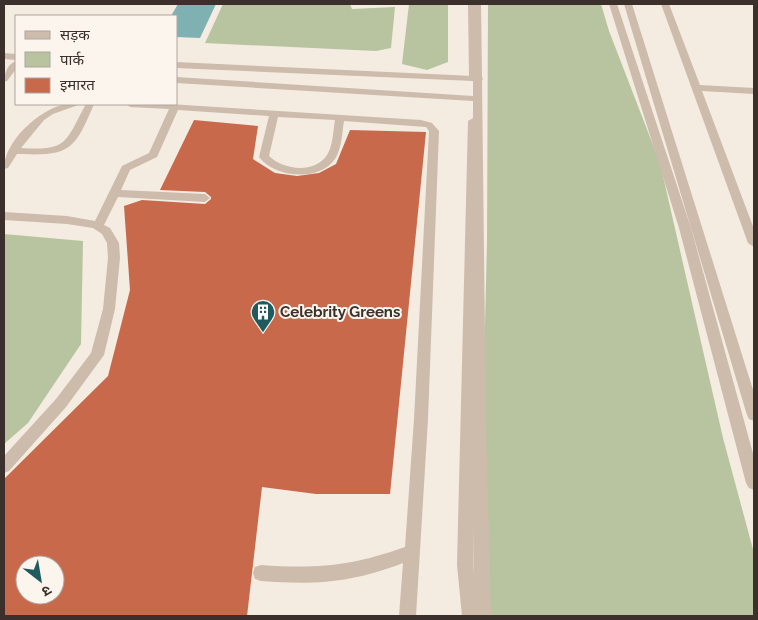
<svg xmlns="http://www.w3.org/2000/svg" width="758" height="620" viewBox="0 0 758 620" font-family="Raleway,'Noto Sans Devanagari',sans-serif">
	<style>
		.green { fill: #b8c4a0 }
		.water { fill: #7fb0b2 }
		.building { fill: #c8694b; fill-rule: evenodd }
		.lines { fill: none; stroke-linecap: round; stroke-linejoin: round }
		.pedestrian { fill: #cdbbac; fill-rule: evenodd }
		.minor { fill: #cdbbac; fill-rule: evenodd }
		.tertiary { fill: #cdbbac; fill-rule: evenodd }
		.labels { text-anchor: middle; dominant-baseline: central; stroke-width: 4; stroke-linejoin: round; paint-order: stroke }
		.poi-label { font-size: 15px; font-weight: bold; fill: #3b302b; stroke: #fbf5ee; text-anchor: start }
	</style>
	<rect width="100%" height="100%" fill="#f4ebe1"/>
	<g class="green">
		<polygon points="223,4 350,4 352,9 395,7 391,48 376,51 205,43"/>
		<polygon points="409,4 448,4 448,62 427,70 402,64"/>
		<polygon points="488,4 601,4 609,31 660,163 723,438 754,553 754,616 478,616 487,242"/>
		<polygon points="4,234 83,241 81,344 28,423 4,444"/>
	</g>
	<polygon class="water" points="178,4 216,4 200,38 176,37 176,16 171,16"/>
	<path class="building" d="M194,120L258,126L253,159L275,173L297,176L319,173L336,164L350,130L426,132L390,494H316L262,487L247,616H4V479L108,376L130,290L124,206L142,200L205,204L211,199V197L205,192L160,190ZM25,565H55V595H25Z"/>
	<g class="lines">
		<g class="pedestrian">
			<polygon points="468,4 476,4 477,76 473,79 469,76"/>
			<polygon points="609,4 617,4 691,228 754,457 754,490 749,488 746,483 679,228"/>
			<polygon points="473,118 478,121 473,565 479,616 462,616 457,565 468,121"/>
		</g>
		<g class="minor">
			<polygon points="473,4 481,4 482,77 483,79 482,81 486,423 491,616 474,616 472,423 473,101 176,83 176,77 473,96 473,81 176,68 176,62 473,76"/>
			<polygon points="661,4 669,4 700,85 754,88 754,94 702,91 754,229 754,247 748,243"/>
			<polygon points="4,53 16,54 16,60 4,59"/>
			<path d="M16,61V69L7,81L4,82C4,73 8,64 16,61Z"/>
			<path d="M65,104H81L53,114L44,120L21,148C69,151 65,142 86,104H94C74,152 69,156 17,154L8,168L4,169C4,141 39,110 65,104Z"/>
			<path d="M126,104H169L421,120L432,123L439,131L428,419L416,616H399L403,563C351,583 316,585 261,581L255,579L253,573L255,567L261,565C316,569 352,566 405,547L414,419L429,131L426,127L344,121C342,133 342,148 335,159C319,182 275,178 259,157L269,116L178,110L157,157L130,170L121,190L205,194L210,198L205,202L118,197L104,225L110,228L119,243L120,258L115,309L104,355L66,407L9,471L4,473V456L56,399L91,353L103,309L108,258L107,243L102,234L93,228L67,224L4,220V212L67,216L95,221L122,166L149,153L169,109L130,107ZM278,117L335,120C333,131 333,146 327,155C315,174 283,170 269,156Z"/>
		</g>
		<polygon class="tertiary" points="624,4 632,4 754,393 754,421 749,419 747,415"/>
	</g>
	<defs>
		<g id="building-pin" transform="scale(1.25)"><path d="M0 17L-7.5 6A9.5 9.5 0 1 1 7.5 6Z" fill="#1f5a5e" stroke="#fbf5ee"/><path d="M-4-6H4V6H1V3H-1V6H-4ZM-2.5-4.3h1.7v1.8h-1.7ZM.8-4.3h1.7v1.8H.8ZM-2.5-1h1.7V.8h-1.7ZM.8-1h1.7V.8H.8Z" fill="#fff"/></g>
	</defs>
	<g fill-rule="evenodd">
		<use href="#building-pin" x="263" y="312"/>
	</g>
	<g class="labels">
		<g class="poi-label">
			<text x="280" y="312">Celebrity Greens</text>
		</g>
	</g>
	<rect width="758" height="620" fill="none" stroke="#3b302b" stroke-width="10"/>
	<rect x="15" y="15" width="162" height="90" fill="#fbf5ee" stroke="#aea6a0"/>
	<rect x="25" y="31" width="25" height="8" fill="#cdbbac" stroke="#aea6a0"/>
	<text x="60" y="40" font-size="15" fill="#3b302b">सड़क</text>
	<rect x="25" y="52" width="25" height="15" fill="#b8c4a0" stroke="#aea6a0"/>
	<text x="60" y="65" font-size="15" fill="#3b302b">पार्क</text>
	<rect x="25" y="78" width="25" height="15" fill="#c8694b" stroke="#aea6a0"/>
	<text x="60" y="90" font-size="15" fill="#3b302b">इमारत</text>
	<g transform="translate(40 580) rotate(149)"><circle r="24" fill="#fbf5ee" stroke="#aea6a0"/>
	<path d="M0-4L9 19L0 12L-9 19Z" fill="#1f5a5e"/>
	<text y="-8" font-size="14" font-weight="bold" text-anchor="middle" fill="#3b302b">उ</text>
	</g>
</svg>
